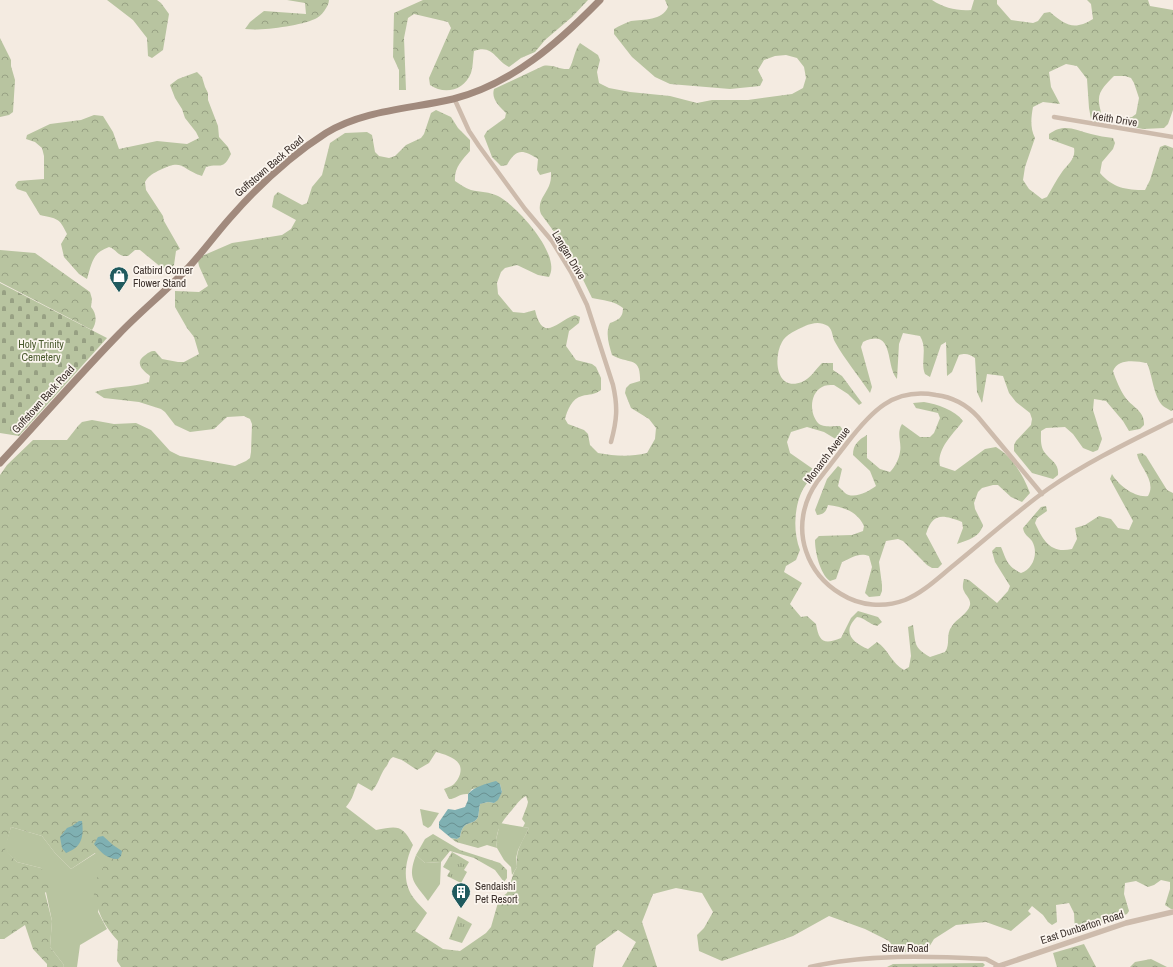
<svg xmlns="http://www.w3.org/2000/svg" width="1173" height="967" viewBox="0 0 1173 967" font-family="'Archivo Narrow',sans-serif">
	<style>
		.grass { fill: #b8c4a0 }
		.forest { fill: url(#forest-crowns); fill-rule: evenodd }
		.cemetery { fill: url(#cemetery-stones) }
		.park { fill: url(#park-tufts) }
		.water { fill: url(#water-waves) }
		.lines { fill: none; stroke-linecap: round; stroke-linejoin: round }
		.minor { stroke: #cdbbac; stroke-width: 4.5 }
		.tertiary { stroke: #cdbbac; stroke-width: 5.5 }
		.secondary { stroke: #a18a7d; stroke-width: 7 }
		.labels { text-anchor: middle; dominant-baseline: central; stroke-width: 3.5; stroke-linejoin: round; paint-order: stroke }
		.street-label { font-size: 11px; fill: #3b302b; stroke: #fbf5ee }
		.poi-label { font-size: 11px; fill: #3b302b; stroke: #fbf5ee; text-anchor: start }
		.park-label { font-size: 11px; fill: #4a5a2e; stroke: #fbf5ee }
	</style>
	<defs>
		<pattern id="forest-crowns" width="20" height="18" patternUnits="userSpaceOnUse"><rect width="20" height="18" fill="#b8c4a0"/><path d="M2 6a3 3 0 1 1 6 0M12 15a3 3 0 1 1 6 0" fill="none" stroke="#97a083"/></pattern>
		<pattern id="cemetery-stones" width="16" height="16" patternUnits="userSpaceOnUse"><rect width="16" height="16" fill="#b8c4a0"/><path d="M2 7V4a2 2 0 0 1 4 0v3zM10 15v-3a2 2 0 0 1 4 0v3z" fill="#97a083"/></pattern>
		<pattern id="park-tufts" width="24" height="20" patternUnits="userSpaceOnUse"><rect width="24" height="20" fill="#b8c4a0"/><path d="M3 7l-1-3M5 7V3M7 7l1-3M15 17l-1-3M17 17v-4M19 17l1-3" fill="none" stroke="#97a083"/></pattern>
		<pattern id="water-waves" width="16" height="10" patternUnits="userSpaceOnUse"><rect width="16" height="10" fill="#7fb0b2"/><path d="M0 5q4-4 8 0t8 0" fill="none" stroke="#699091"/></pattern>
	</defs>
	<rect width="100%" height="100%" fill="#f4ebe1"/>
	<g class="grass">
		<polygon points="420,809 439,813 431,826 428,828 423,825"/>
		<polygon points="500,823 529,828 518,850 516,858 517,867 512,875 511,867 504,860 497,848 496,840"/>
		<polygon points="11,827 42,836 55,853 71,869 96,853 106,864 98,912 107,929 80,945 77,967 63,967 64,965 50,947 52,921 41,868 17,862 4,850"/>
		<path d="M416,855L425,863L441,862L440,884L428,901C414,882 407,879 416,855Z"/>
	</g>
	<g class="forest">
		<polygon points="107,0 157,0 161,3 169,14 163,50 152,58 148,56 147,38 133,20"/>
		<path d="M287,0H329C329,6 321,17 315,19C299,26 262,31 245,29L250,22L264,11L306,14L305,3Z"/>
		<path d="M423,0H588L572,17L545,40L535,52L521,58L509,67C495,60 493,44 474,51C473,58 473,67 471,73C464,91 444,95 430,85L429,78L451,28L448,22L414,14L408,18L404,38L406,90H399V70L393,57L394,13Z"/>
		<path d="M665,0H932C944,8 957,11 971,10L974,0H997V4L1011,20L1033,23L1038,21L1044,13L1050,12C1065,25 1074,31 1093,19L1091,4L1087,0H1148L1150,6L1173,10V110L1168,124L1164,128L1143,129L1123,125L1122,119L1132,117L1136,114L1139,98L1134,83L1131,78L1125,76H1114C1107,83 1098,91 1099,101C1099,108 1102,111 1101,118L1096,123L1091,119L1089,108L1087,79L1077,66L1066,64L1049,72L1051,87L1060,104L1043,102L1033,107C1031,118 1030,128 1035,138L1025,167L1023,180L1029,189L1042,199L1047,197C1052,189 1056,180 1062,172C1068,164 1076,159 1074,148L1049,139V134C1065,123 1074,130 1091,134C1098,136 1106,137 1113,138L1115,143L1113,149L1102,162L1100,173C1113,188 1126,190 1145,190L1150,180L1160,147L1165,145L1173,148V410L1171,411C1169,409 1165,408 1163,406C1154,398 1152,374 1147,363C1136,361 1118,358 1113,371C1116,380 1120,390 1125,397C1132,407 1145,411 1144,425L1140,429L1129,431L1123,421L1106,401L1094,399L1093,410L1102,439L1098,450L1093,452L1083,448L1073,434L1065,427L1046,428L1041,431C1041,438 1040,447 1045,453C1052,462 1059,463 1058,475L1053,479L1032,473L1014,451V445L1016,441L1031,425L1032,419L1030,413L1016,402L1009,393L1003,376L987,374L982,403L977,392L975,358C969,354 966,353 959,355L952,372L947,376L946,342L941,345L930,377L925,374C920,362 928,349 920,336L903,333L899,344L897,379C885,366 895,327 863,342L861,347L872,387L870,393C859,376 845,360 835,342C832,337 833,330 828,326C820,321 812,323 805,326C797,330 786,334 782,342C773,358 776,392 802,382C810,379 816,369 822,363H833V370L842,376L862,403L859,405L848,394L834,385C830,385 825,385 822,387C810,393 809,413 818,423C823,428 834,426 840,426L843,430L839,441L824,432L807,427L791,432L787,442L790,453L813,469C813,478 806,483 802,491C794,508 793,532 800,550L796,560L786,566L784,572L802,583L790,604L801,617L807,616L816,624C819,642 824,645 841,638L851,618L858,611L878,617L882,622L877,626C869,624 865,618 857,617C841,632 853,643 868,649L877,642C888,649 892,664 904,670L909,667L911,656L908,627L913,625C916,644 913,647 930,657L945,652C951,644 945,635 952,626C956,619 968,614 970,605C971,599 966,596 964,591C962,588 963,583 964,579L969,580L997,603L1008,591L1010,586L995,562L992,551L996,547H1001C1007,561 1007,566 1021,573C1033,569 1039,553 1032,541C1028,536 1024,535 1023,528L1041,507L1046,506L1047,511L1037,518L1035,523C1043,540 1050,554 1072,549L1077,539L1075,528L1085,525L1099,516L1111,519L1118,528L1129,530L1133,521L1110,479L1112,474C1118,485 1135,498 1148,496C1157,481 1139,467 1137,454L1142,453L1146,456L1167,490L1173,493V909H1171L1165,905L1170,889V882L1161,880L1154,885L1148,887L1136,881L1125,883L1124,894L1129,911L1127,914L1103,922L1085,931L1075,932L1074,913L1069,903L1056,905L1057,922L1052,925L1048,922L1043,915L1032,906L1028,911L1031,914L1011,931L986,922L956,925L934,939L926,952H894L889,941L865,929L829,916L793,936L722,961L699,951L697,935L704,928L713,912L702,893L676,888L653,894L642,922L657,967H622L636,942L618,930L596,946L593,967H121L117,961L118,941C101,922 98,911 92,887L105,864L95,853L71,869L55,853L42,836L11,827L5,850L17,862L41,868L52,884L45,893L52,921L50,947L64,965L63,967H47V964L33,949L25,925L4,939H0V475L7,465L33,440H67L78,426L82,422L92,420L114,424L136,423L151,430L170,451L180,456L235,466L246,461L250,458L251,452L252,424L250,419L244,416L227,417L214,429L190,432L175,425L165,412L161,409L139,402L104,398L95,392C112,386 131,388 149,382L150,376C144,371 134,364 144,356C148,353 150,351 155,351L162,359L178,362H184L199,354L194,337L187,328L175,307V291L199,292L208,286L199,266L198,261L202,256L232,243L282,235L291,229L296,220L272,207L274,196L278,192L302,205L307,203L312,187L322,175L330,143L345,133L367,132L372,135L375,152L379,156L389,158L395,156L406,145L421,138L424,134L431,113L436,110L451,117L458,128L470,140V151C462,160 454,168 455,181C460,184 465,188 471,190C480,192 490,192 498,196C517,206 562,255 549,277L538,275L517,265L505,268L501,272L497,283L498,294L513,312L524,313L535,310C543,344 557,321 575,315L580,317L579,323L569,331L566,346L576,360L592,364L596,367L601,378V390C595,395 589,394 582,396C572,398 567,411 565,419L568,424L584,430L588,434L590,445L598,453C615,456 630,457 647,453L655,439L656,428L649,419L631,408L625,393L626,388L630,384L640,381C641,355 628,365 612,355C609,345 605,333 610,323C618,320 623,318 623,308C615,301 602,300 592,298L571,255L541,214C536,201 547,194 550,183C551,180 551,176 551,172L540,175L537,170L538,159C522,149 516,149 507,165L501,166L492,157L484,136L487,131L505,118L506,113C499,106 491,99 494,89L543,66C552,64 560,70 569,69C574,61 574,51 580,43L598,55L600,60L597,72L599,83L609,88L630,92L670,96L697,103L712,100H748L792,94L803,88L806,78L804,67L797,58L786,55L775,56L764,60L758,70L763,80L760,86L730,89L670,84L655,77L632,57L614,34V29C619,26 625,23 631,21C644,19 662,21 668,7ZM436,752C443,754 455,757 459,764C463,770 459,780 453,785C451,786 447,788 444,789L449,799C456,799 460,793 468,794L472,789L500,784L502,792L494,803L488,802L480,804C479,808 479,813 478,817C473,827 463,818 460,837L457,839L451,838L456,842L478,848L487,845L497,848C494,832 502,821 512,810C516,805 520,799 526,796L528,802L527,806L522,819L525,823L523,827L529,828C522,842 515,851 517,867L514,872L507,893L499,899L491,927L486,933L460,951L443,949L415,931L427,913C421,906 412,898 409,890C403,876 406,859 413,845C402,824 397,826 376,830L346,807C354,797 353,793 358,783L372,791C378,785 380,775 385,768C389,764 388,760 393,757L402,760L417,770L429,763Z"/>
		<polygon points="0,38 11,60 11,66 15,80 13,112 9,115 0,117"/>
		<path d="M197,72L202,77L205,87L208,93V100L218,126L219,137L228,147L231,154C222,172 221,162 206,167L202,176C181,169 183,158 160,170C154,173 149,175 145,182L146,190L163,216L164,221L180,249L176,251L174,265L171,268H162L140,250H135L128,256C117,257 118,250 109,247C92,253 92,263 87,279L79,274L64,257L61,244L67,234C59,217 57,219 40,215L26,192L17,189L15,185L18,181L44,179V156L42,148L35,142L26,139L27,135L50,124L81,120L94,115L103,116L113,132L119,149L157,141L187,144L199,138L196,132L185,118L182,109L175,98L170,85L178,79Z"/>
		<path d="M0,250L35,253L90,292L92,299L91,307C97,314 97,322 92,330L0,282Z"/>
		<path d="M924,402C937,404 955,410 963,421C954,433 936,449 940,466L955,471L985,449L996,447C1013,457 1023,475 1030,493L1022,502L1011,497L998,485H993L982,488L978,492L974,503L975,509L983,525C980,537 968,540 957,544L963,528L962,522C943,515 933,512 926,534L942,564L938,568H932L927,565L903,541L898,539L886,541L879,562L882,585V591L880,596L869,597L865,593L872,567L869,556C859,552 851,558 842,562L836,579L830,581C820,574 815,552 815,540L819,536L852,535L863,531L864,526C857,511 843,507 828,505C826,512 824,514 817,515L815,510L827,479L838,466L842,469L838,486C840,488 843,491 845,493C854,500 869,491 876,486L870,471L853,455C853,445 858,440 867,435V458L880,469L890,472C895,467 899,459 900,452C902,442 896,434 902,424L920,437H930L934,433L940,418L938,413L916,408L913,403Z"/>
		<polygon points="433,834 460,850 500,863 507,870 507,878 504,882 495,870 474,858 450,851 441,862 425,863 416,855 425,839"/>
		<polygon points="1084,944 1096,967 1057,967 1053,953"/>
		<polygon points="1151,959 1167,967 1130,967 1135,962"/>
		<polygon points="983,963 985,965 983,967 887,967 893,964"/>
	</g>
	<polygon class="cemetery" points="0,283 107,338 19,436 0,433"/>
	<g class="park">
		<polygon points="452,852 469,862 464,870 467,872 461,883 447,876 450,871 443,867"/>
		<polygon points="458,916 472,924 462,943 449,939"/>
	</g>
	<g class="water">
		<path d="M496,781L500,784L502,792L498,800L494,803L488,802L480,804C479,808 479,813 478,817C473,827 463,818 460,837L457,839L451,838L439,828V822L448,809L455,810L465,807L468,800V794C475,786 486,784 496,781Z"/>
		<path d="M79,821H82C84,837 82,847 66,853L62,848L60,837L67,828L72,826Z"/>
		<path d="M103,836L113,845L122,851L121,856L118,859C106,859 101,852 94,844L98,837Z"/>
	</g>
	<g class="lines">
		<g class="minor">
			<path d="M454,98L469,131L479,146L525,209L552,241L571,272L587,305L613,385C618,407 617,420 611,442"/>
			<polyline points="1054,117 1173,137"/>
			<path d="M1042,494L978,417C967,405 952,397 936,395C893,387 871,412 847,443C837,456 827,469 817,482C803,502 798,527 806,551C812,569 824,584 841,594C860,606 884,608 905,600C924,592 939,577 954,565C985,540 1016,512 1048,489C1087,462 1131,441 1173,420"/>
			<path d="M810,967C865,954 929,956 986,959L999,966"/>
		</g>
		<polyline class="tertiary" points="996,967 1126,923 1173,912"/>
		<path class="secondary" d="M0,463C40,420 78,376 119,334C141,311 165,292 187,269C202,253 215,235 230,218C257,187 290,156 326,133C364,110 410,109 453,99C512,84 558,43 600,0"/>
	</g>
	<defs>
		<g id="shop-pin" transform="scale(1)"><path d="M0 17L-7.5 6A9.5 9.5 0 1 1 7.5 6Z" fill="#1f5a5e" stroke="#fbf5ee"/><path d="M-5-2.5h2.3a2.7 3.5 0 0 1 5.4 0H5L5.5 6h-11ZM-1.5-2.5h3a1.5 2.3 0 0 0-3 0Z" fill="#fff"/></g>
		<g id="building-pin" transform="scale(1)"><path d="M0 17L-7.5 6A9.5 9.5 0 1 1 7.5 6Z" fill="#1f5a5e" stroke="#fbf5ee"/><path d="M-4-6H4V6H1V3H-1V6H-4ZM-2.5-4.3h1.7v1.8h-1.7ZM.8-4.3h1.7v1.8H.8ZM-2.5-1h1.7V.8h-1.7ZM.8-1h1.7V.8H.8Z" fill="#fff"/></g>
	</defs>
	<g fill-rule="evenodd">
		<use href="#shop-pin" x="119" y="276"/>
		<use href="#building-pin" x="461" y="892"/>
	</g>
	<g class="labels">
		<g class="street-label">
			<text transform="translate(1115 119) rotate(9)">Keith Drive</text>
			<text transform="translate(269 166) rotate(-41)">Goffstown Back Road</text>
			<text transform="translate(569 255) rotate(59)">Langan Drive</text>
			<text transform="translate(43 399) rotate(-48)">Goffstown Back Road</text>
			<text transform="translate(827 455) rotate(-53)">Monarch Avenue</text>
			<text transform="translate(1082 927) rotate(-18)">East Dunbarton Road</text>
			<text x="905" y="948">Straw Road</text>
		</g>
		<g class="poi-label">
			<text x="133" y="270">Catbird Corner<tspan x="133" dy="13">Flower Stand</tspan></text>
			<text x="475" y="886">Sendaishi<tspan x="475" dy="13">Pet Resort</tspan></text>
		</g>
		<g class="park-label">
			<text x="41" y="344">Holy Trinity<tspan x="41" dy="13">Cemetery</tspan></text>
		</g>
	</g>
</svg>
